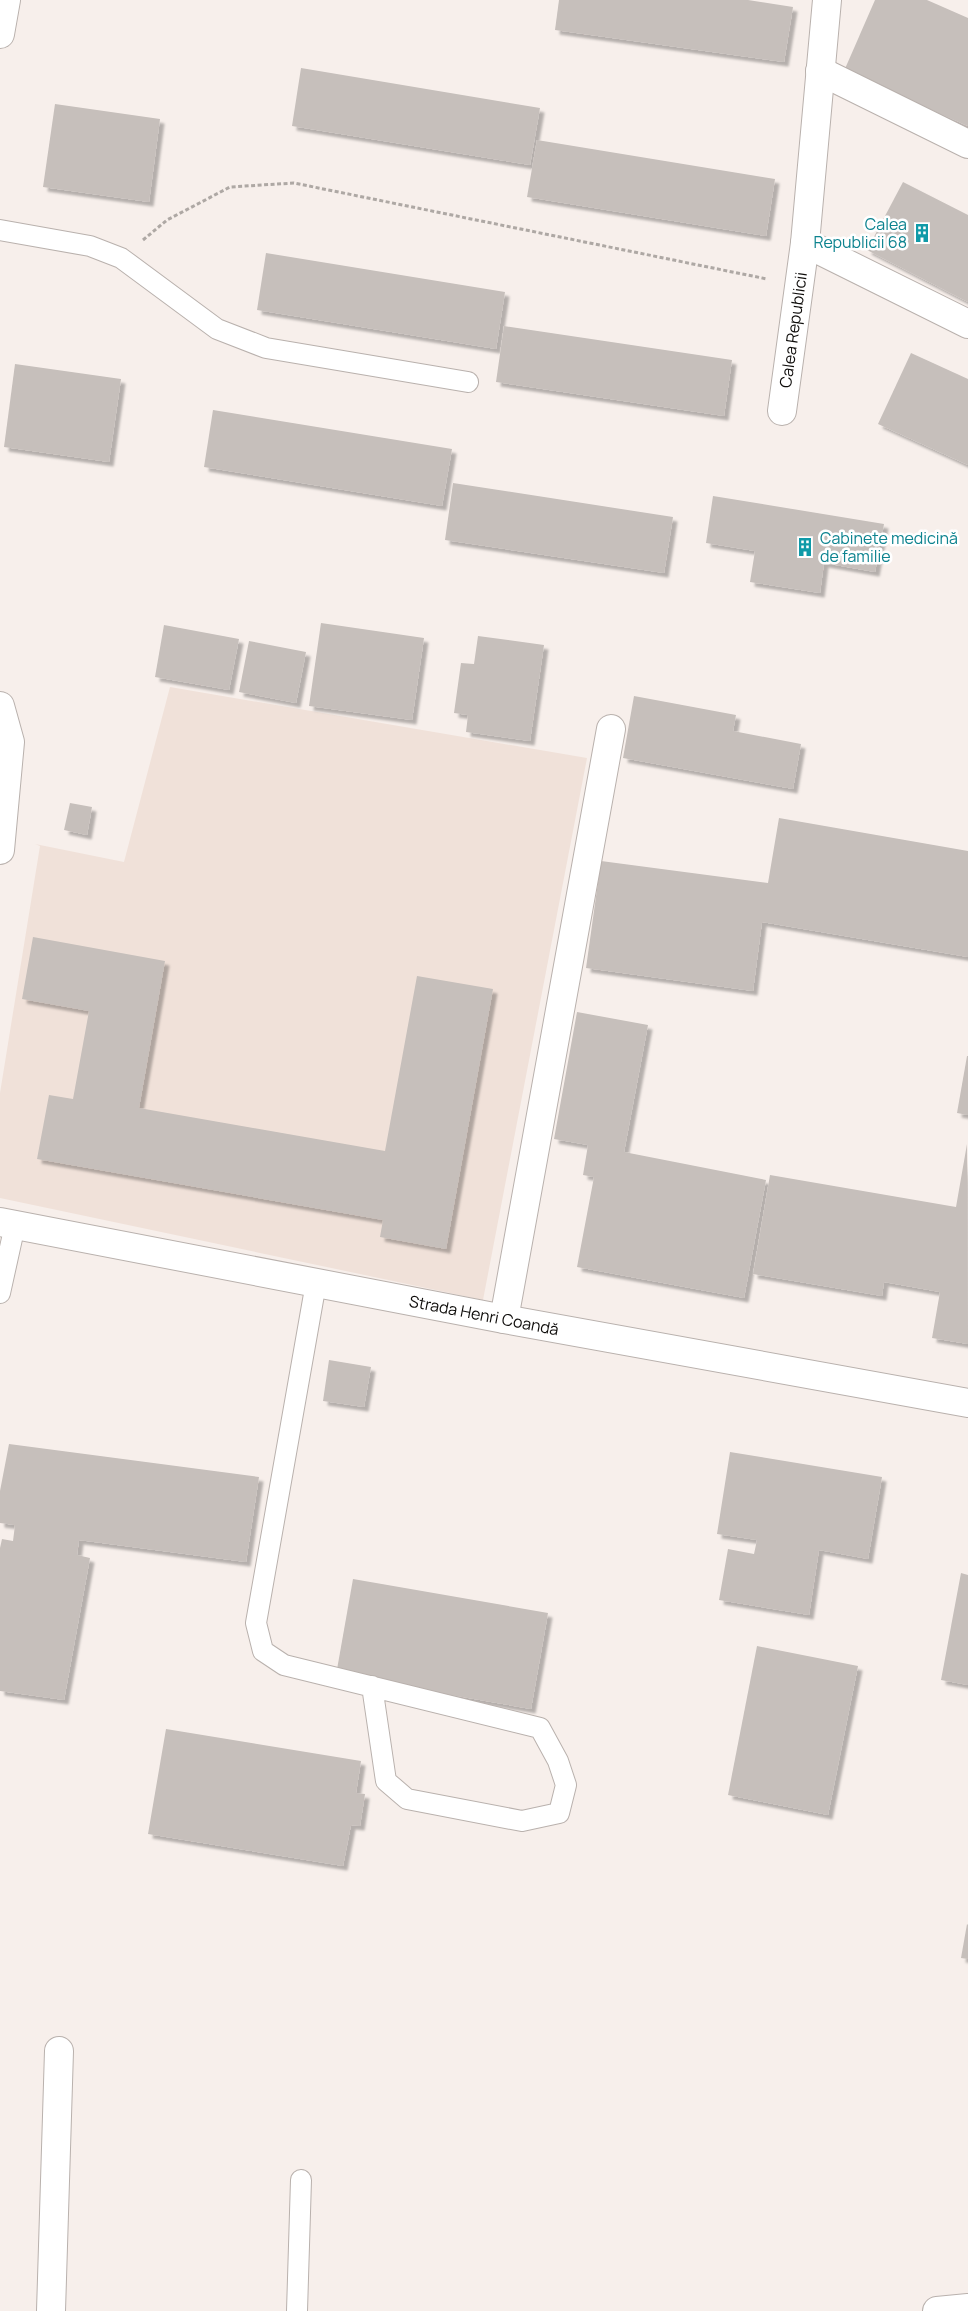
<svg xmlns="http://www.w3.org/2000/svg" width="968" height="2311" viewBox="0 0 968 2311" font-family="Manrope,sans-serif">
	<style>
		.built { fill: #f0e1d9 }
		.building { fill: #c6bfbb; filter: url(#shadow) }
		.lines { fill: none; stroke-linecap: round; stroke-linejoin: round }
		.service-casing { stroke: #b9b1ad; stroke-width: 22 }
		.minor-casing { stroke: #b9b1ad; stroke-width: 30 }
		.path { stroke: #aea8a4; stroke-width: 3; stroke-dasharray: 4 2.5; stroke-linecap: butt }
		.service { stroke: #fff; stroke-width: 20 }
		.minor { stroke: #fff; stroke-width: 28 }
		.labels { text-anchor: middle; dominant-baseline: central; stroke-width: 5; stroke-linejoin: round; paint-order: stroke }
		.culture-label { font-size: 16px; fill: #0d838f; stroke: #fff; text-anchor: end }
		.street-label { font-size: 16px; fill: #0e0c0a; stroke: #fff }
	</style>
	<defs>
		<filter id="shadow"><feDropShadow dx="4.5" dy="4.5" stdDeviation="1" flood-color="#0004"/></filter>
	</defs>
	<rect width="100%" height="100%" fill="#f7efeb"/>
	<polygon class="built" points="170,687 587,758 483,1300 0,1198 0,1093 40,846 35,844 124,862"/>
	<g class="building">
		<polygon points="559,0 748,0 793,7 784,62 555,30"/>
		<polygon points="875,0 927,0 968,18 968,126 844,71"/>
		<polygon points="301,68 540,108 530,165 292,126"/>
		<polygon points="55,104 160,119 149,202 43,187"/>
		<polygon points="537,140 775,179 766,236 527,197"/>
		<polygon points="903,182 968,215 968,302 867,250"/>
		<polygon points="266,253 505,292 496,349 257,310"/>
		<polygon points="504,326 732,360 724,416 496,382"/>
		<polygon points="911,353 968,379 968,465 878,424"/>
		<polygon points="15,364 121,379 109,462 4,447"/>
		<polygon points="213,410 452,449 442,506 204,467"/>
		<polygon points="453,483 673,517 664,573 445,540"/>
		<polygon points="713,496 884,524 875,572 824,563 820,593 750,582 755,551 706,543"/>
		<polygon points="321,623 424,638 412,720 309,706"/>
		<polygon points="164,625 239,639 229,690 155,677"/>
		<polygon points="478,636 544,645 530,741 466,732 468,715 454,713 461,663 474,664"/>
		<polygon points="249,641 306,652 296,703 239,692"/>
		<polygon points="634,696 736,715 733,731 801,744 793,789 623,758"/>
		<polygon points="70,803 92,807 87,835 64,830"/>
		<polygon points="779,818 968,851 968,957 762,922 753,991 586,968 601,861 768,883"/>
		<polygon points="33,937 165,961 139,1108 385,1151 417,976 493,989 446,1249 380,1237 383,1220 37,1159 49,1095 73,1099 89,1011 22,999"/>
		<polygon points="577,1012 648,1025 624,1152 766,1180 744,1298 577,1267 594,1177 583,1175 588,1145 554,1139"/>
		<polygon points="967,1056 968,1056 968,1115 957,1113"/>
		<polygon points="967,1144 968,1344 932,1338 940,1292 884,1282 882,1296 753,1274 770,1175 956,1207"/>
		<polygon points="329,1360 371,1367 364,1407 323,1401"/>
		<polygon points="9,1444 259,1477 246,1562 79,1540 77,1555 90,1558 64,1700 0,1691 0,1548 2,1539 13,1541 15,1525 0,1523 0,1491"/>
		<polygon points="730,1452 882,1477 868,1559 819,1550 809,1615 719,1600 728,1549 754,1554 757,1540 717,1534"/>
		<polygon points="961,1573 968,1575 968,1685 941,1680"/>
		<polygon points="353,1579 548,1613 531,1709 336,1675"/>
		<polygon points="757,1646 858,1666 828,1815 728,1795"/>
		<polygon points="166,1729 361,1761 356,1793 365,1794 360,1826 351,1825 343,1866 148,1834"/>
		<polygon points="967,1924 968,1925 968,1959 961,1958"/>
	</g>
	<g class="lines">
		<g class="service-casing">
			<g id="service">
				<polyline points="0,230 90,246 121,258 217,329 266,348 468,382"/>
				<polyline points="316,1283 256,1623 263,1651 284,1665 540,1728 558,1761 566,1785 559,1813 522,1821 407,1799 386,1781 372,1686"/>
				<polyline points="0,1293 15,1225"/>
				<polyline points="297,2311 301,2180"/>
			</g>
		</g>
		<g class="minor-casing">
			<g id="minor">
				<polyline points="0,34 6,0"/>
				<polyline points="820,71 968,144"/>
				<polyline points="805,243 968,324"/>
				<polyline points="782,411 805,243 827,0"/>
				<polyline points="0,706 10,742 0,850"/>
				<polyline points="0,1222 504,1319 968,1403"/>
				<polyline points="504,1319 611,729"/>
				<polyline points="51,2311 59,2051"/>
				<polyline points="937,2311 968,2308"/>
			</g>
		</g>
		<polyline class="path" points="143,240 167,220 230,187 294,183 767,279"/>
		<use href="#service" class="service"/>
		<use href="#minor" class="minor"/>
	</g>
	<defs>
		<g id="building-bare" transform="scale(1.5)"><path d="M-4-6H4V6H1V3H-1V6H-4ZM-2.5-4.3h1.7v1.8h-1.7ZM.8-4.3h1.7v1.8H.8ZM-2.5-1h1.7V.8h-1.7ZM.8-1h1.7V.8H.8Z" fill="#0f9aa8" stroke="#fff" stroke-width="2.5" paint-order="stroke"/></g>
	</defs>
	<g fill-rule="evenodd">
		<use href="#building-bare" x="922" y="233"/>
		<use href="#building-bare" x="805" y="547"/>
	</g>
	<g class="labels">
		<g class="culture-label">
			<text x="907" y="224">Calea<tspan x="907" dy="18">Republicii 68</tspan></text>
			<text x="820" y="538" text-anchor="start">Cabinete medicină<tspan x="820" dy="18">de familie</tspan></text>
		</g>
		<g class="street-label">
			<text transform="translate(793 330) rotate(-82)">Calea Republicii</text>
			<text transform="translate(484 1315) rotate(11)">Strada Henri Coandă</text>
		</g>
	</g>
</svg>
